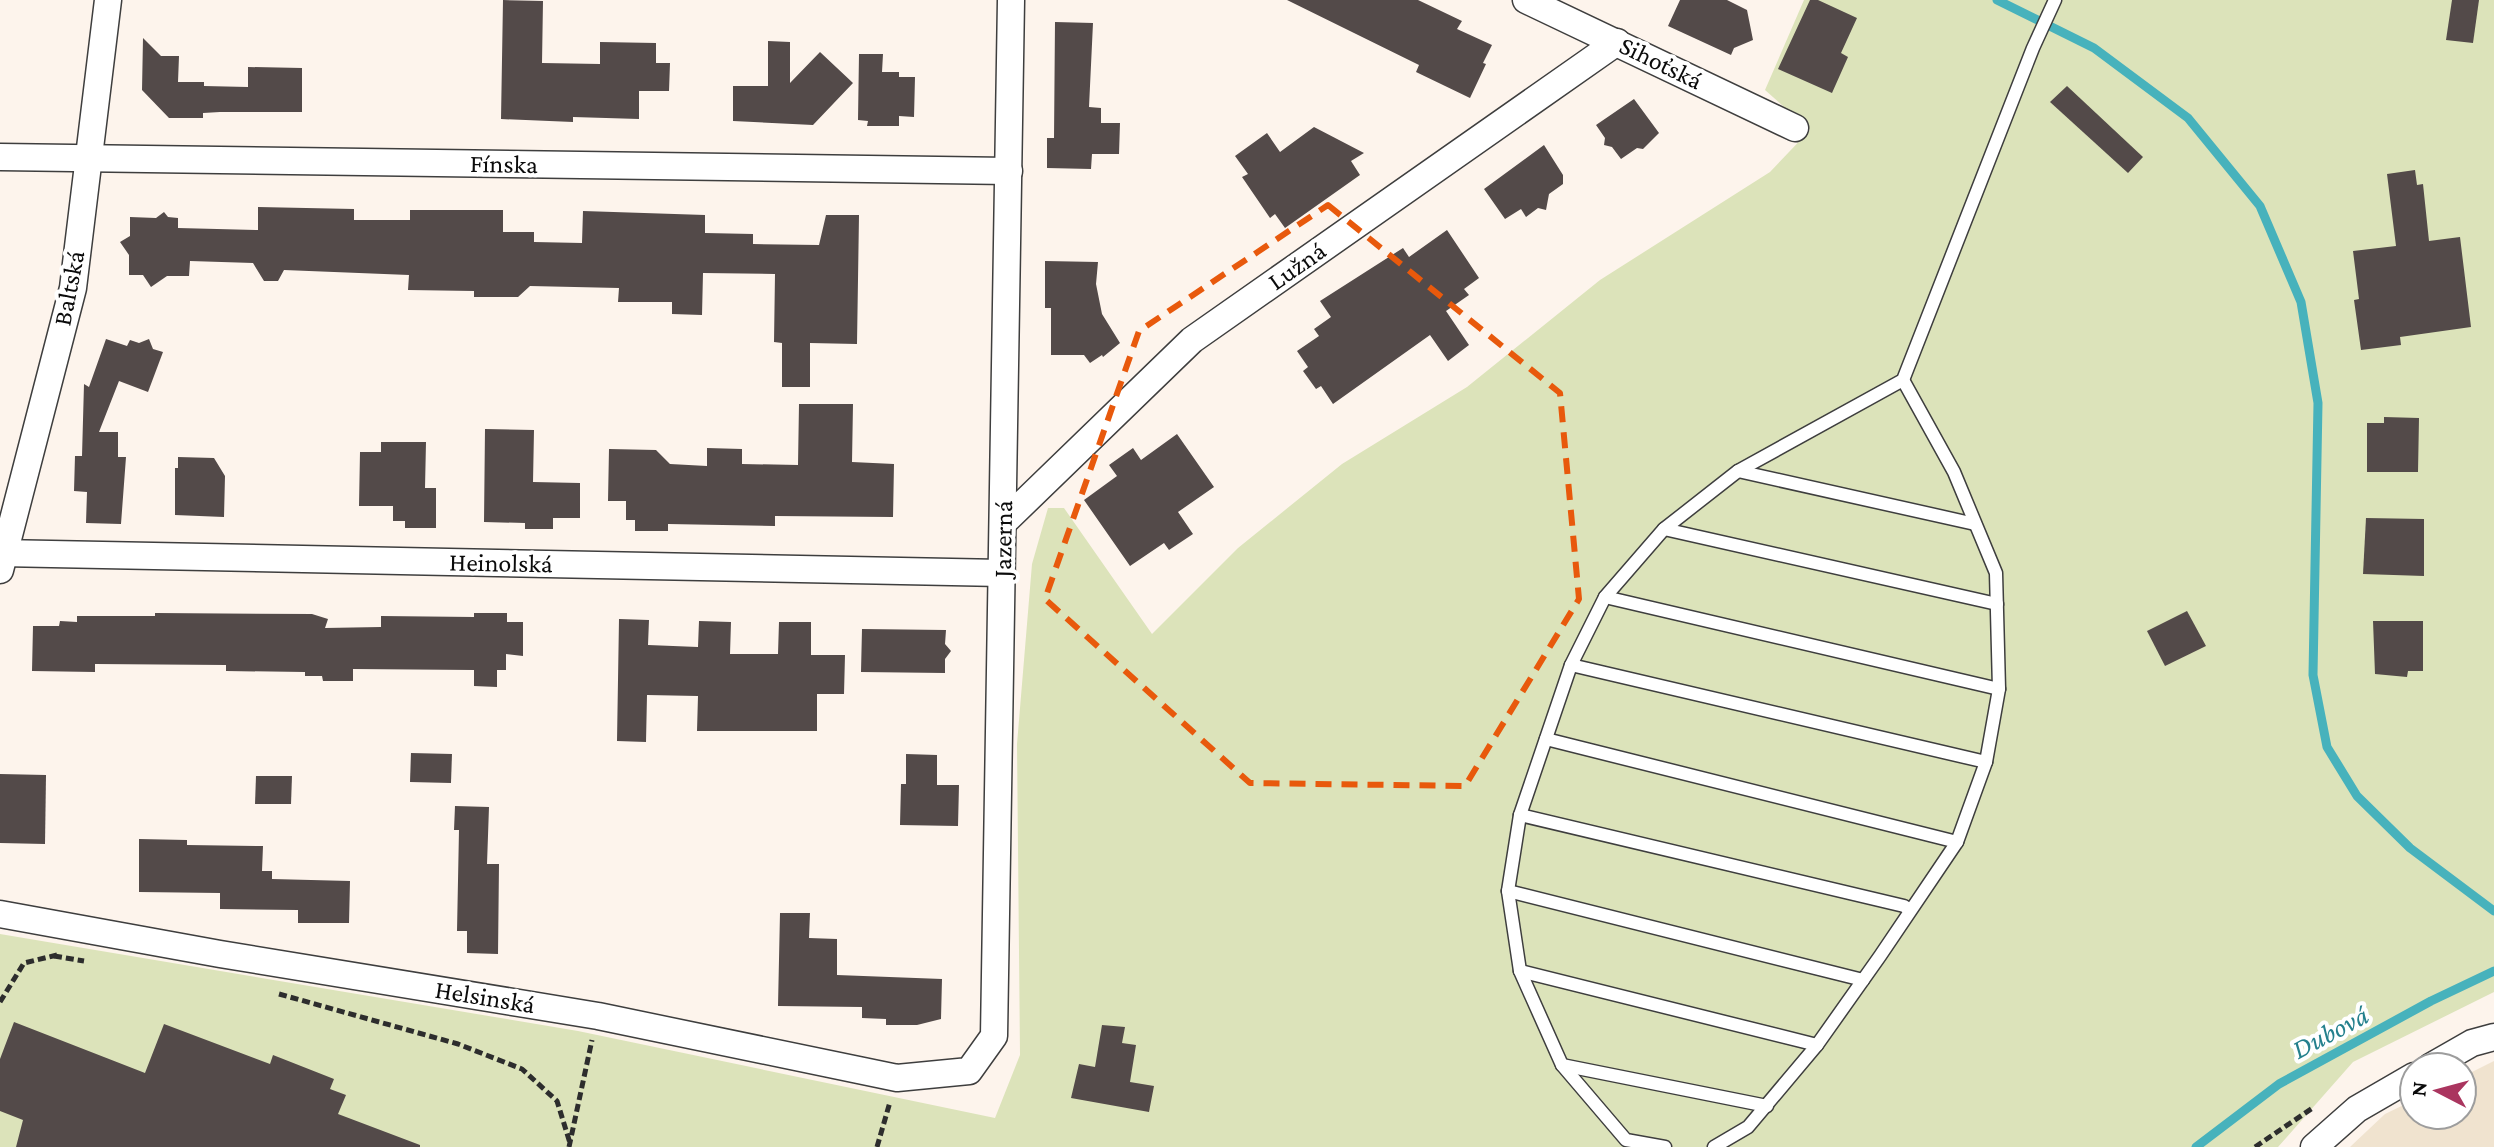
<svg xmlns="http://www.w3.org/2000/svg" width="2494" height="1147" viewBox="0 0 2494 1147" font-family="'Crimson Pro',serif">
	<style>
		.farmland { fill: #f0e3cf }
		.green { fill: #dce3ba }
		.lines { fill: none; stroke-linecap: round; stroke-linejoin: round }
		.stream { stroke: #47b2bc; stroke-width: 9 }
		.building { fill: #534a49 }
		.service-casing { stroke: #3e3e3e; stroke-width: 15 }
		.minor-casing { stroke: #3e3e3e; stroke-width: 29 }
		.path { stroke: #2d2d2d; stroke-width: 5; stroke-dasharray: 8 4; stroke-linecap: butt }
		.service { stroke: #fff; stroke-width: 12 }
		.minor { stroke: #fff; stroke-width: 26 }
		.marked { fill: none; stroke: #e8590c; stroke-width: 6; stroke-dasharray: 16 10; stroke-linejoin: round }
		.labels { text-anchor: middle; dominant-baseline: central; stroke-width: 8; stroke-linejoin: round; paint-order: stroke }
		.street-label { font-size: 26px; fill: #0b0b0b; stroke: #fff }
		.water-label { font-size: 28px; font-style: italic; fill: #24808d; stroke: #fff }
	</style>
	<rect width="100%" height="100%" fill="#fdf4ec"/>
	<polygon class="farmland" points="2494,1061 2494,1147 2350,1147 2385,1114 2414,1100 2414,1115 2462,1115 2462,1077"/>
	<polygon class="green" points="1804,0 2494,0 2494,992 2353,1062 2278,1147 0,1147 0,934 578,1031 995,1118 1020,1055 1017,744 1032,564 1048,508 1064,508 1152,634 1238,548 1342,464 1467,387 1600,280 1770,172 1810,130 1765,90"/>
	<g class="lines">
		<g class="stream">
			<polyline points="1997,0 2094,48 2188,118 2260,206 2301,302 2318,403 2313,675 2327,747 2357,796 2410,848 2494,911"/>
			<polyline points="2196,1147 2279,1084 2431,1001 2494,971"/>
		</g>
	</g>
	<g class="building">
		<polygon points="503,0 543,1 542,63 600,64 600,42 656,43 656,63 670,63 669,91 639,91 639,119 573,117 573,122 501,119"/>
		<polygon points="1287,0 1418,0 1462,21 1457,29 1492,45 1483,63 1486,64 1470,98 1416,72 1419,65"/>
		<polygon points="1680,0 1727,0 1747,10 1753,40 1734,48 1731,55 1668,26"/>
		<polygon points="1810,0 1818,0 1857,18 1841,53 1848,57 1832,93 1778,69"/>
		<polygon points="2452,0 2479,0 2473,43 2446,40"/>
		<polygon points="1055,22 1093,23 1089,107 1101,108 1101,123 1120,123 1119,154 1092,154 1091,169 1047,168 1047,138 1054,138"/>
		<polygon points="143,38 161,56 179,56 178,82 204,82 204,86 248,87 248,67 302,68 302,112 220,112 203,113 203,118 169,118 142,90"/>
		<polygon points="768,41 790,42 790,83 820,52 853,83 813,125 733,121 733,86 768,86"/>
		<polygon points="859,54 883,54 882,72 899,72 899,77 915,77 914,117 899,116 899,126 867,126 868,121 858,120"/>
		<polygon points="2067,86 2143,157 2128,173 2050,102"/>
		<polygon points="1634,99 1659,133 1643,149 1637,148 1621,159 1612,147 1604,145 1605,138 1596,125"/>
		<polygon points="1314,127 1364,153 1351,161 1360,175 1285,228 1275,214 1270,218 1242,177 1248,174 1235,156 1267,133 1280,152"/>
		<polygon points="1544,145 1563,175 1563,184 1549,194 1546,210 1538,208 1526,217 1521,209 1505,219 1484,189"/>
		<polygon points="2415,170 2417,185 2423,184 2429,241 2460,237 2471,327 2400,337 2401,345 2361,350 2354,300 2359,299 2353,251 2396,246 2387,174"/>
		<polygon points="258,207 354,209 354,220 410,220 410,210 503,210 503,232 534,232 534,242 582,243 583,211 705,215 705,233 753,234 753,244 819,245 826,215 859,215 857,344 810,343 810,387 782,387 782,343 774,342 775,274 703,273 702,315 672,314 672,302 618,302 619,288 530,286 518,297 474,297 474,291 408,290 409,275 284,270 278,281 264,281 253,263 190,261 189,276 167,276 151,287 143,275 129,275 129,255 120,242 130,236 130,217 156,218 164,212 168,217 178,218 178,228 258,230"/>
		<polygon points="1447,230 1479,278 1464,289 1469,295 1446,311 1469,345 1448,361 1430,335 1333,404 1321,386 1316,389 1303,371 1308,367 1297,351 1319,336 1314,329 1331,317 1320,301 1403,248 1409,257"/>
		<polygon points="1045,261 1098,262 1096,284 1102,314 1120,343 1103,357 1102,355 1090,363 1084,355 1051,355 1051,308 1045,308"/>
		<polygon points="106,339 127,346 130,340 139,343 149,339 153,349 163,352 148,392 119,381 99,432 118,432 118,457 126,457 121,524 86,523 87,492 74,491 75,456 82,456 84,384 89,387"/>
		<polygon points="799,404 853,404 852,462 894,464 893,517 775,516 775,526 668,524 668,531 635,531 635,520 626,520 626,501 608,501 609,449 656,450 670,464 707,466 707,448 742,449 742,464 798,465"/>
		<polygon points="2384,417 2419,418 2418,472 2367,472 2367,423 2384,423"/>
		<polygon points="485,429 534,430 533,482 580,483 580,518 553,518 553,529 525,529 525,523 484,522"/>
		<polygon points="1177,434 1214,487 1178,512 1193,534 1169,550 1164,543 1130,566 1084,500 1117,476 1109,465 1133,448 1141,460"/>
		<polygon points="381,442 426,442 425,488 436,488 436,528 405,528 405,521 393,521 393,506 359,506 360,452 381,452"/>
		<polygon points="178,457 214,458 225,476 224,517 175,515 175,468 178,468"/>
		<polygon points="2366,518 2424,519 2424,576 2363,574"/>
		<polygon points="2187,611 2206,646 2165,666 2147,631"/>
		<polygon points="155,613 312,614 328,619 325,628 381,627 381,616 474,617 474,613 507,613 507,622 523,622 523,656 506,654 506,670 497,670 497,687 474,686 474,670 353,669 353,681 323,681 322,676 305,676 305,672 226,671 226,665 95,664 95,672 32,671 33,626 59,626 60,621 77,622 77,616 155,616"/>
		<polygon points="619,619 649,620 648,645 698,647 699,621 731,622 730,654 778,654 779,622 811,622 811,655 845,655 844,694 817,694 817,731 697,731 698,696 647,695 646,742 617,741"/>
		<polygon points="2373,621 2423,621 2423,671 2408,671 2407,677 2375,674"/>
		<polygon points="862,629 946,630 945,644 951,651 945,659 945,673 861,672"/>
		<polygon points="411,753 452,754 451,783 410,782"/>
		<polygon points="906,754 937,755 937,785 959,785 958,826 900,825 901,784 906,784"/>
		<polygon points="0,774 46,775 45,844 0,843"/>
		<polygon points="256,776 292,776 291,804 255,804"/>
		<polygon points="455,806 489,807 487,864 499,864 498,954 467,953 467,931 457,931 459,830 454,830"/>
		<polygon points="139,839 187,840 187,845 263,846 262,871 272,871 272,879 350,881 349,923 298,923 298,910 220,909 220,893 139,892"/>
		<polygon points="780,913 810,913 809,938 837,939 837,975 942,979 941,1019 917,1025 886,1025 886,1019 862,1018 862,1007 778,1006"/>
		<polygon points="14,1022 145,1073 164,1024 270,1064 273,1055 334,1079 330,1089 346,1095 338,1114 420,1145 420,1147 16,1147 23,1120 0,1111 0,1059"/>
		<polygon points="1102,1025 1125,1027 1122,1043 1136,1045 1130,1082 1154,1086 1149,1112 1071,1098 1079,1064 1095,1067"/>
	</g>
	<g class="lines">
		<g class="service-casing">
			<g id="service">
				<polyline points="1738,471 1975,524"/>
				<polyline points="1664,529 1997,604"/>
				<polyline points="1605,597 1999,689"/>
				<polyline points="1571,665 1986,762"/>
				<polyline points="1546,739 1957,842"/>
				<polyline points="1520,815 1904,906 1910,910"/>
				<polyline points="1508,891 1863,980"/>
				<polyline points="1520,971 1817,1045"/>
				<polyline points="1562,1065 1767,1106"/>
				<polyline points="1665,1147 1626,1140 1562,1065 1520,971 1508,891 1520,815 1571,665 1605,597 1664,529 1738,471 1903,380 2033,48 2055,0"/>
				<polyline points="1714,1147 1748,1127 1817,1045 1880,956 1957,842 1986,762 1999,689 1996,573 1954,472 1903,380"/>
			</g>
		</g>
		<g class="minor-casing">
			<g id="minor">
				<polyline points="1526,0 1795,128"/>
				<polyline points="0,157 1009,171"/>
				<polyline points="1004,522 1192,340 1617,42"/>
				<polyline points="0,553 1002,573"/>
				<polyline points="0,570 73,288 108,0"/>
				<polyline points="0,914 220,954 598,1016 897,1078 969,1071 994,1036 1011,0"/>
				<polyline points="2430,1067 2472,1043 2494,1037"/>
				<polyline points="2314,1147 2357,1109 2414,1076"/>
			</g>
		</g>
		<g class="path">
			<polyline points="54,956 84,961"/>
			<polyline points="279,994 458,1044 522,1069 557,1101 570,1143"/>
			<polyline points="0,1002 24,963 57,955"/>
			<polyline points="569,1147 592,1040"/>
			<polyline points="877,1147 890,1102"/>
			<polyline points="2255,1147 2314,1107"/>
		</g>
		<use href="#service" class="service"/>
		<use href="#minor" class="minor"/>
	</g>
	<path class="marked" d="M1328,205L1560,393L1579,599L1465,786L1250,783L1045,599L1139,331Z"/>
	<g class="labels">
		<g class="street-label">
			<text transform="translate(1661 63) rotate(26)">Sihoťská</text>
			<text transform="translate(504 164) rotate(1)">Fínska</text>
			<text transform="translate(1297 266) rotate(-35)">Lužná</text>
			<text transform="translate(69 288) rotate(-79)">Baltská</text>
			<text transform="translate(1003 539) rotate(-89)">Jazerná</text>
			<text transform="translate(501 563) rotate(1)">Heinolská</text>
			<text transform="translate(485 997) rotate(9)">Helsinská</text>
		</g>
		<g class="water-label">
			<text transform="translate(2330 1032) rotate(-28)">Dubová</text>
		</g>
	</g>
	<g transform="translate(2438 1091) rotate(276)"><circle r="38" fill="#ffffff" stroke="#9d9d9d" stroke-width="2"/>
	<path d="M0-6L14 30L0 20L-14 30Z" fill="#aa355f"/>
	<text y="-12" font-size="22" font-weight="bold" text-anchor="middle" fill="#0b0b0b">N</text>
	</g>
</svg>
